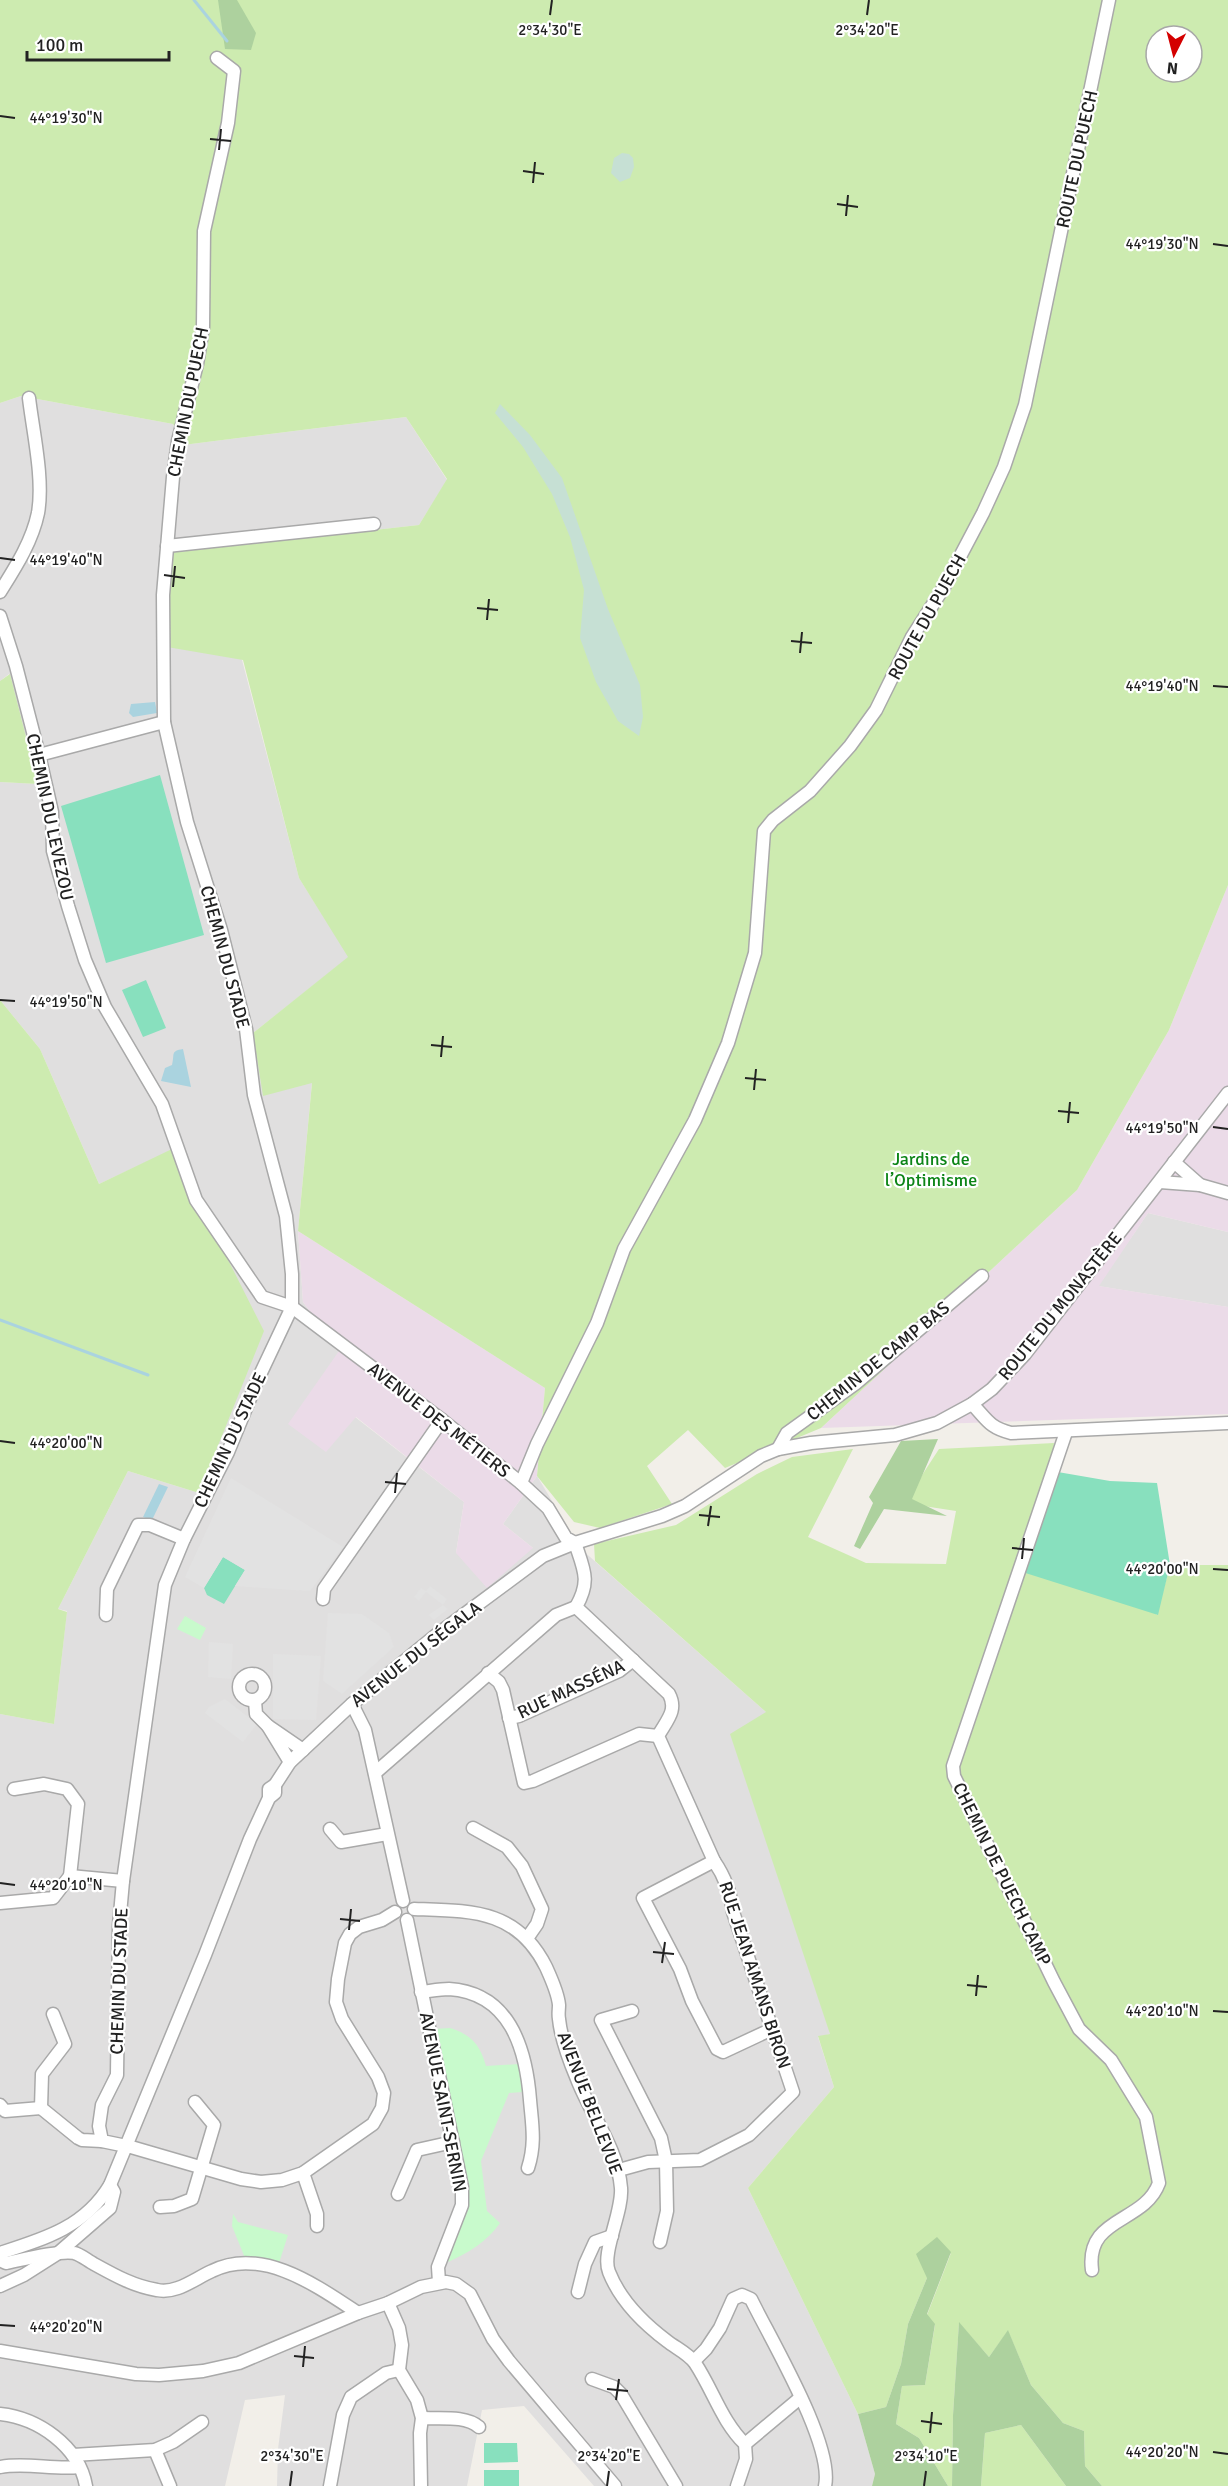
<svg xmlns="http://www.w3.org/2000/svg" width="1228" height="2486" viewBox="0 0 1228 2486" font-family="Signika,sans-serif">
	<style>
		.residential { fill: #e0dfdf }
		.industrial { fill: #ebdbe8 }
		.grass { fill: #cdebb0; fill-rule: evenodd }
		.forest { fill: #add19e }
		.wetland { fill: #c6e0d4 }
		.park { fill: #c8facc }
		.pitch { fill: #88e0be }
		.parking { fill: #e2e2e2 }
		.water { fill: #aad3df }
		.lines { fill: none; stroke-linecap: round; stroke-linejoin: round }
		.stream { stroke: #aad3df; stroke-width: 3 }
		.minor-casing { stroke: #a9a9a9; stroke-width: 15 }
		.minor { stroke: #fff; stroke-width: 12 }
		.ticks { fill: none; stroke: #222; stroke-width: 2 }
		.labels { text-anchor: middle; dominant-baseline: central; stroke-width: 4.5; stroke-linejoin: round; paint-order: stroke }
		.street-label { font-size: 18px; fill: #222; stroke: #fff }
		.park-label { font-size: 18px; fill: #0c8416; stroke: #fff }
		.ticks-label { font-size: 15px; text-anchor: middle; fill: #222; stroke: #fff; stroke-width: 4.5; stroke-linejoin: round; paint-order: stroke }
	</style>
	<rect width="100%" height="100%" fill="#f2efe9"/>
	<g class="residential">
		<polygon points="21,396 173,424 183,445 406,417 447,480 419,525 170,553 242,660 299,878 349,957 253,1033 312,1082 298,1231 303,1302 340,1351 355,1417 464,1502 456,1553 533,1548 503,1524 537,1476 581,1549 766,1712 830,2034 818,2037 834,2087 748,2188 858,2414 875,2474 872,2486 594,2486 524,2406 482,2410 467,2486 277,2486 278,2449 285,2395 245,2400 225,2486 0,2486 0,1714 54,1724 67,1611 58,1609 128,1471 199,1493 172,1150 99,1184 40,1049 0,1000 0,782 38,784 9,674 0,681 0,403"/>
		<polygon points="1148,1213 1228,1232 1228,1307 1098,1286"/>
	</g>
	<g class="industrial">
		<polygon points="1228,885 1228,1232 1148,1213 1099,1286 1228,1307 1228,1414 821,1428 1077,1190 1169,1030"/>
		<polygon points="298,1231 545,1388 537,1476 503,1524 533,1548 487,1588 456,1553 464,1502 356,1417 326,1452 288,1424 339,1351 303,1302"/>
	</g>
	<g class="grass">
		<path d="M0,0H1228V885L1169,1030L1077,1190L821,1428L725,1468L688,1430L647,1466L672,1504L600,1528L574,1522L537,1476L545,1388L298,1231L312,1083L263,1096L253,1033L348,957L299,878L243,660L167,647L169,553L419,525L447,479L406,417L183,445L173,424L21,396L0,403ZM1156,36H1192V72H1156Z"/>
		<polygon points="10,674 38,784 0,782 0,681"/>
		<polygon points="0,1000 40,1049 99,1184 172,1149 264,1331 199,1493 128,1471 58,1609 67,1612 54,1724 0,1714"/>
		<polygon points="1054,1443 1052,1471 1157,1615 1170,1565 1228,1565 1228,2486 1102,2486 1085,2466 1084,2431 1063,2423 1031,2385 1008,2331 989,2357 959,2323 953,2415 952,2486 948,2486 919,2438 896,2424 902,2386 925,2385 935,2325 927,2315 951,2253 927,2278 908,2324 901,2364 886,2407 858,2414 748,2188 834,2087 818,2036 830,2034 730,1734 766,1712 595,1561 594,1544 676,1525 757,1474 792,1457 853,1449 808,1537 866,1563 946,1564 956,1511 904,1503 939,1449"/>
		<polygon points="1021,2425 1066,2486 981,2486 985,2433"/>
	</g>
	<g class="forest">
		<polygon points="218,0 237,0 256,33 251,50 225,49"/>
		<polygon points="938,1439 912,1499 947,1516 884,1509 860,1549 854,1546 873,1503 869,1497 901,1441"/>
		<polygon points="937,2237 951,2252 927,2314 935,2324 925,2385 902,2386 896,2424 919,2438 948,2486 872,2486 875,2474 858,2414 886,2407 901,2364 908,2324 927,2278 916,2254"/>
		<polygon points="959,2322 989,2357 1008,2330 1031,2385 1063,2423 1084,2431 1085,2466 1102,2486 1066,2486 1021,2425 985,2433 981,2486 952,2486 953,2415"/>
	</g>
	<g class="wetland">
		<polygon points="622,153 629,154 633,158 634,167 630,178 620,182 611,173 614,158"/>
		<polygon points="500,404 530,435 562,478 608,609 640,685 643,717 639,736 618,721 596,682 580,638 584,590 570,537 552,494 523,447 495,413"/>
	</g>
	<g class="park">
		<polygon points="185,1616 206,1628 200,1640 177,1629"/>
		<path d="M450,2028C472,2035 480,2045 486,2066L520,2064L523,2092L509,2093L481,2161L487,2211L500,2223C487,2242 468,2253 448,2262L467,2208V2179L434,2029Z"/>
		<polygon points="233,2214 238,2222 288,2235 279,2263 265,2259 245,2258 232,2226"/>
	</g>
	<g class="pitch">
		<polygon points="160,775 204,935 106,963 61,806"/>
		<polygon points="146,980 166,1028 143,1037 122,990"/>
		<polygon points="1052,1471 1110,1481 1157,1483 1170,1565 1158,1615 1016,1570"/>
		<polygon points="223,1557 245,1570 224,1604 207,1595 204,1588"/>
		<polygon points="484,2443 517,2443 518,2462 484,2463"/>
		<rect x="484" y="2470" width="35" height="16"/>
	</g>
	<g class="parking">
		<polygon points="231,1478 343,1547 310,1591 235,1586 245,1570 223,1557 204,1588 185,1577"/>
		<polygon points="430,1586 447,1599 443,1605 448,1609 434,1620 428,1615 443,1605 426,1592 419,1601 414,1597 421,1588 426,1591"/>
		<polygon points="328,1613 362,1614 389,1633 394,1647 342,1694 323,1681"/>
		<polygon points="209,1642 233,1644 231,1679 208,1677"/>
		<polygon points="273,1654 321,1656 316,1720 273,1719"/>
		<polygon points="225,1699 257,1724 243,1742 205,1713 209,1707"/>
	</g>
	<g class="water">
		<polygon points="155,702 157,713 133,717 129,713 131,704"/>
		<path d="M183,1049L191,1087L161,1081L165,1068L172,1065C175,1054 170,1051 183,1049Z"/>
		<polygon points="159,1484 168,1487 152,1520 143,1517"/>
	</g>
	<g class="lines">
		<g class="stream">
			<polyline points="194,0 227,41"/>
			<polyline points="0,1320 148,1375"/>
		</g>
		<g class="minor-casing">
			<g id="minor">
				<polyline points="217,58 234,71 228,123 204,231 203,327 197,364 178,441 173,477 163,595 164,722 187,822 221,930 246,1029 254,1095 286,1216 292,1274 292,1307 258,1379 228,1452 184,1539 165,1585 123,1881 119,1925 117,2075 102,2105 99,2126 102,2141 131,2147 241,2179 261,2182 282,2180 303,2173 373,2124 382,2108 384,2093 378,2077 342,2019 336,2002 338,1979 345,1943 350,1934 359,1927 382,1920 395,1912"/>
				<polyline points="167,546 374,524"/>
				<path d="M0,592C15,568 32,542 38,513C44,479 33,432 29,398"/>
				<polyline points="0,616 16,666 39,755 52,812 53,851 68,906 85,960 105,1007 162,1104 196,1200 262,1297 292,1307 442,1420 521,1483 548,1508 566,1538 575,1543"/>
				<polyline points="39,755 164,722"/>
				<polyline points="1174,1162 1200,1185"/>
				<polyline points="1160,1182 1200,1185 1228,1193"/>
				<path d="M972,1404C987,1419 988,1427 1011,1433L1228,1423"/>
				<path d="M1066,1432L953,1766L954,1776L1054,1982L1079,2029L1111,2060L1146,2117L1159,2183C1144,2224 1085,2216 1092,2270"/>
				<polyline points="778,1449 787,1433 855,1384 982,1276"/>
				<polyline points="521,1483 537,1444 597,1323 624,1249 695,1120 728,1043 755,953 764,831 773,820 810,791 850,746 876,710 912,637 944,587 983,513 1004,467 1025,405 1109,0"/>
				<path d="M575,1543C584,1570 591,1581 576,1607L669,1694C678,1711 666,1721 658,1736L714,1861C725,1877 731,1893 733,1912L793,2092L749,2135L700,2160L648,2162L619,2170"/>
				<polyline points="323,1599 324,1589 442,1420"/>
				<polyline points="106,1615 107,1589 138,1525 150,1525 184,1539"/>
				<polyline points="488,1673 499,1682 503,1690 524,1783 533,1781 639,1734 658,1736"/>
				<circle cx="252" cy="1687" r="13"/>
				<polyline points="255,1701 256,1714 268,1726"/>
				<polyline points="352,1704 365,1730 403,1901"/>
				<polyline points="509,1718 519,1716 619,1671 633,1660"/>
				<polyline points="290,1762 268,1726 303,1750"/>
				<polyline points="375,1773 556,1615 576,1607"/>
				<polyline points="275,1785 290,1762 352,1704 435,1636 543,1556 575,1543 662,1516 685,1506 761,1456 778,1449 811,1443 895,1435 937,1423 972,1404 992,1389 1025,1354 1228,1093"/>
				<polyline points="14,1789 44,1784 67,1789 78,1804 70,1876"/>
				<polyline points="473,1828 507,1847 522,1866 542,1909 537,1924 528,1937"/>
				<polyline points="330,1829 341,1842 387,1834"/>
				<polyline points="714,1861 643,1898 680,1969 692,2001 717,2049 723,2052 772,2029"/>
				<polyline points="0,1903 53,1898 70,1876 123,1881"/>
				<path d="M414,1909C471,1911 517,1909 546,1967C551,1978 558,1993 559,2005C559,2010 558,2014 559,2019C561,2039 569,2060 577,2079C591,2115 618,2149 621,2188C623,2212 601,2253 609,2272C620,2300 643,2323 667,2341C676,2348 689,2354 695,2363C713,2390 722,2422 745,2444L746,2459L737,2486"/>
				<polyline points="407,1920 462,2187 462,2205 438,2267 439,2282"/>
				<path d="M421,1992C430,1991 440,1989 449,1989C510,1993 526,2048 530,2100C532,2124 536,2143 528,2168"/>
				<polyline points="632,2011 601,2020 661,2138 666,2161 667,2211 660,2242"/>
				<polyline points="53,2014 65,2044 42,2074 41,2108 78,2138 82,2140 102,2141"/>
				<polyline points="0,2105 5,2111 41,2108"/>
				<polyline points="303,2173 317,2214 317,2226"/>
				<polyline points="398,2194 417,2150 453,2142"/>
				<polyline points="160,2207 174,2206 192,2199 214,2125 195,2102"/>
				<path d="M0,2253C44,2239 85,2227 110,2185L205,1955L250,1839L269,1798L275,1793V1785L269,1789V1798"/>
				<path d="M0,2260L6,2263C21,2260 60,2250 74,2253C80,2254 88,2261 94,2264C114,2275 133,2286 157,2290C177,2294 194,2279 212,2271C262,2246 317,2286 358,2313"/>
				<polyline points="0,2286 24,2275 57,2254 110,2208 114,2192 110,2185"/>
				<polyline points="578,2292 585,2264 595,2242 612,2236"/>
				<polyline points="388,2303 399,2328 402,2345 399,2370 417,2400 422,2418 420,2433 421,2486"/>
				<polyline points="0,2351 136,2374 159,2375 203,2371 239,2363 358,2313 388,2303 421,2287 446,2282 456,2284 470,2294 493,2339 509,2361 615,2486"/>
				<path d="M694,2361L706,2349L720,2328L733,2299L742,2295L751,2299C771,2340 834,2445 825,2486"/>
				<polyline points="592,2379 614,2387 621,2394 676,2486"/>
				<path d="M0,2414C38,2418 79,2446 86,2486"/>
				<path d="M422,2418C439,2419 466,2415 479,2427"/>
				<polyline points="745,2444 800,2398"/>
				<polyline points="155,2450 170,2486"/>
				<polyline points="73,2455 155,2450 173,2442 202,2422"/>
				<path d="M0,2467C26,2462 53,2470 79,2467"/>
				<polyline points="330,2486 343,2415 351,2397 386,2373 399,2370"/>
			</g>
		</g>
		<use href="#minor" class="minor"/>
	</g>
	<path class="ticks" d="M550,15L552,0M867,15L869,0M0,116L15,118M210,139L231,141M219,150L221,129M523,171L544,174M533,183L535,162M837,204L858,207M846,216L848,195M1213,244L1228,246M0,558L15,560M164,575L185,578M173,587L175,566M477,608L498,610M487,620L489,599M791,641L812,643M800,653L802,632M1213,686L1228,687M0,1000L15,1001M431,1045L452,1047M441,1057L443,1036M745,1078L766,1080M754,1090L756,1069M1058,1111L1079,1113M1068,1123L1070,1102M1213,1127L1228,1129M0,1441L15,1443M385,1482L406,1484M395,1493L397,1473M699,1515L720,1517M708,1526L711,1506M1012,1548L1033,1550M1022,1559L1024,1538M1213,1569L1228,1570M0,1883L15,1885M340,1919L360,1921M349,1930L351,1909M653,1952L674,1954M662,1963L665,1942M967,1985L987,1987M976,1996L978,1975M1213,2011L1228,2012M0,2325L15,2326M294,2356L314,2358M303,2367L305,2346M607,2389L628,2391M616,2400L619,2379M921,2421L942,2424M930,2433L932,2412M1213,2452L1228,2454M290,2486L292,2471M607,2486L609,2471M924,2486L926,2471"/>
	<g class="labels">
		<g class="street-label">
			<text transform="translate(1077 159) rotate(-78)">ROUTE DU PUECH</text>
			<text transform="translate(188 402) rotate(-79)">CHEMIN DU PUECH</text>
			<text transform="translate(927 617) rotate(-61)">ROUTE DU PUECH</text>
			<text transform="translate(50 817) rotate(78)">CHEMIN DU LEVEZOU</text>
			<text transform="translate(225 957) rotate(75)">CHEMIN DU STADE</text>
			<text transform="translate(1060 1306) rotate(-51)">ROUTE DU MONASTÈRE</text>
			<text transform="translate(878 1361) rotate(-39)">CHEMIN DE CAMP BAS</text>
			<text transform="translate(439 1420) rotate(38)">AVENUE DES MÉTIERS</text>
			<text transform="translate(230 1440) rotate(-65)">CHEMIN DU STADE</text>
			<text transform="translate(416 1654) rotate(-38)">AVENUE DU SÉGALA</text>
			<text transform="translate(571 1689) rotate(-25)">RUE MASSÉNA</text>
			<text transform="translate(1002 1874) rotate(64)">CHEMIN DE PUECH CAMP</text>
			<text transform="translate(755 1975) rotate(72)">RUE JEAN AMANS BIRON</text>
			<text transform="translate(119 1981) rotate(-88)">CHEMIN DU STADE</text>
			<text transform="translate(443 2102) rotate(79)">AVENUE SAINT-SERNIN</text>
			<text transform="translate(590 2103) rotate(69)">AVENUE BELLEVUE</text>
		</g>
		<g class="park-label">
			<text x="931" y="1159">Jardins de<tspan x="931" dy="21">l’Optimisme</tspan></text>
		</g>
	</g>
	<g class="ticks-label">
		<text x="550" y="35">2°34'30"E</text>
		<text x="867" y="35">2°34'20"E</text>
		<text x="66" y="123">44°19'30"N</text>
		<text x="1162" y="249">44°19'30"N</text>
		<text x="66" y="565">44°19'40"N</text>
		<text x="1162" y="691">44°19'40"N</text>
		<text x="66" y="1007">44°19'50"N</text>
		<text x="1162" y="1133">44°19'50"N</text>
		<text x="66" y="1448">44°20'00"N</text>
		<text x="1162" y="1574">44°20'00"N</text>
		<text x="66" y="1890">44°20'10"N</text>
		<text x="1162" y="2016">44°20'10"N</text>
		<text x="66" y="2332">44°20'20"N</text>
		<text x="1162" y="2457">44°20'20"N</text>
		<text x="292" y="2461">2°34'30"E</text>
		<text x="609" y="2461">2°34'20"E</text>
		<text x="926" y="2461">2°34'10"E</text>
	</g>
	<g transform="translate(1174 54) rotate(186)"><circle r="28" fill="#ffffff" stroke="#a7a7a7" stroke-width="1.5"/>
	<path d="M0-4.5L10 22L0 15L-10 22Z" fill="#d40000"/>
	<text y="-9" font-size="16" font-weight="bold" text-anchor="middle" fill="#222222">N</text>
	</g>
	<path d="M27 51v9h142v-9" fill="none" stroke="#222222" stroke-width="3"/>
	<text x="36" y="51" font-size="18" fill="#222222" stroke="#ffffff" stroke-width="4.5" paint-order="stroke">100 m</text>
</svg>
